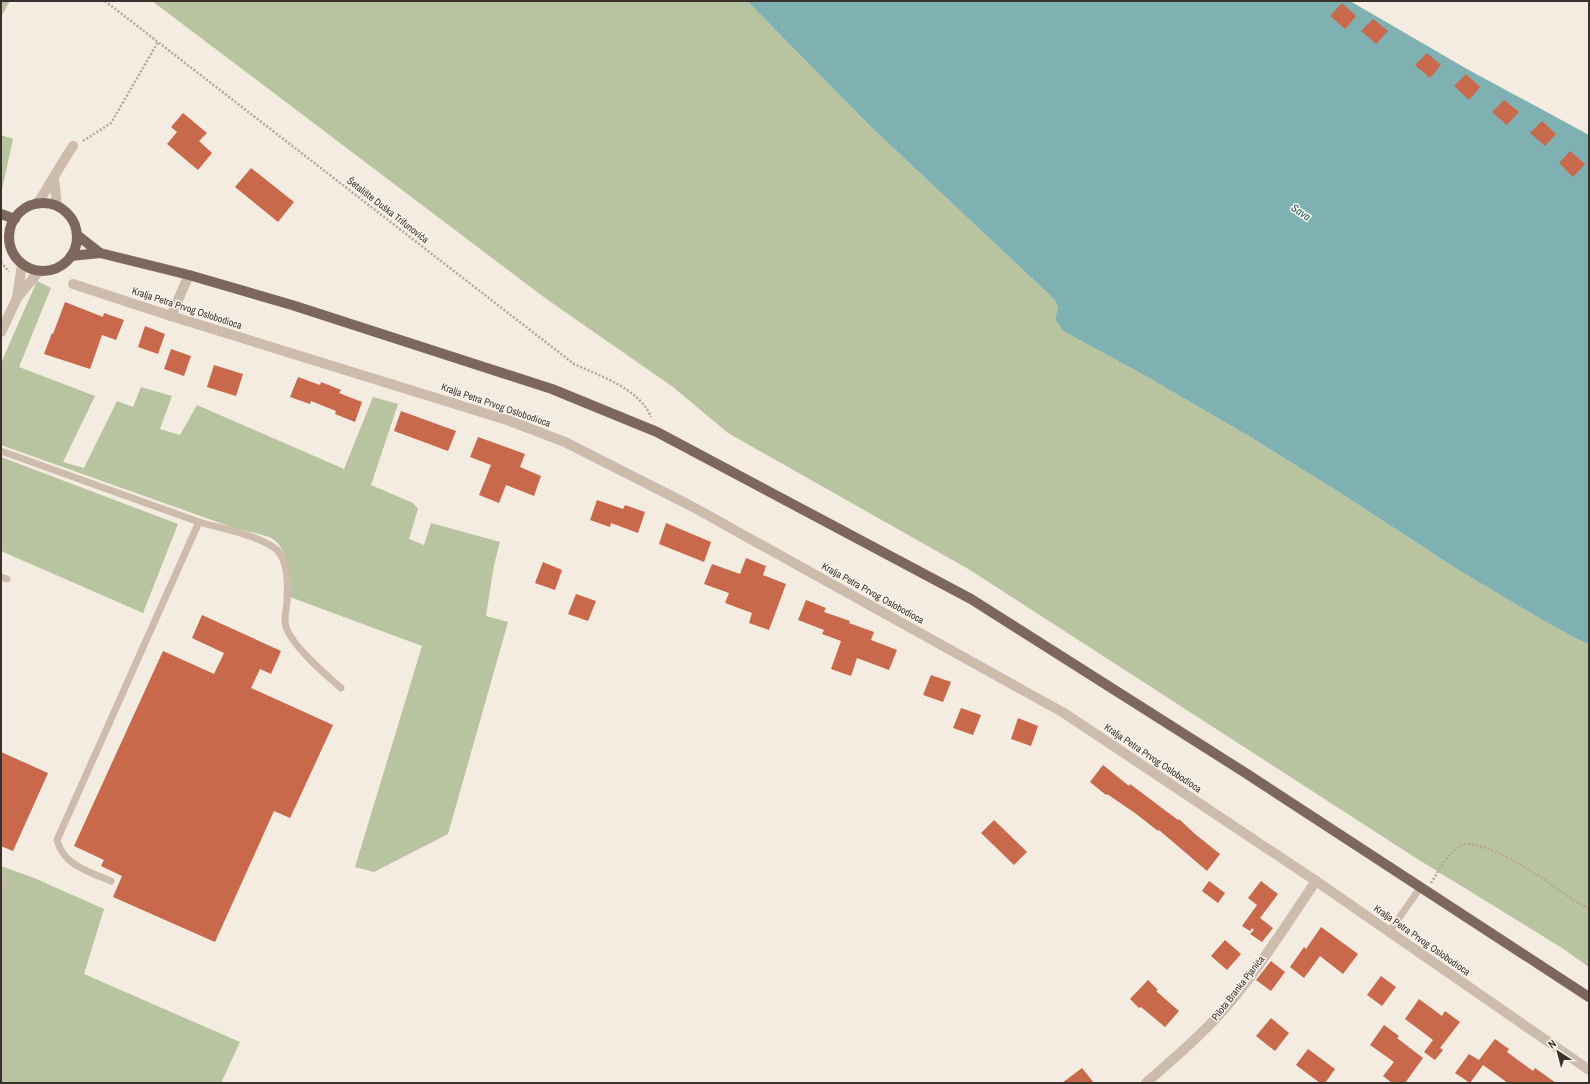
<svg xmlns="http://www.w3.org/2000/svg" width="1590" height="1084" viewBox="0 0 1590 1084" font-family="'Archivo Narrow',sans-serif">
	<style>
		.green { fill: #b8c4a0 }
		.water { fill: #7fb0b2 }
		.building { fill: #c8694b }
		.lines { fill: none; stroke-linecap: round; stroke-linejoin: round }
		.path { stroke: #b9a596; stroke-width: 2.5; stroke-dasharray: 2 2; stroke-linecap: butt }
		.service { stroke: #cdbbac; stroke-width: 7 }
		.minor { stroke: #cdbbac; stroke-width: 10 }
		.tertiary { stroke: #cdbbac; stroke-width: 10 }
		.primary { stroke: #7d675c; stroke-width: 10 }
		.labels { text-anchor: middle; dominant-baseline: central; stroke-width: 3; stroke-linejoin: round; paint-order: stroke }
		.street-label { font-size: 10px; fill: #3b302b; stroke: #fbf5ee }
		.water-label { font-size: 11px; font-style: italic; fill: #1f5a5e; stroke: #fbf5ee }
	</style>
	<rect width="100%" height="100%" fill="#f4ebe1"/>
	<g class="green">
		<polygon points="1,1 10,1 1,17"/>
		<polygon points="152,1 747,1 871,127 1055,300 1058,307 1055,319 1063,331 1144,375 1252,438 1342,494 1460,571 1551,625 1589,645 1589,967 1562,948 1419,860 970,570 728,433 673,387 545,298"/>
		<polygon points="1,135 13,139 1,194"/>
		<path d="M37,281L51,288L19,367L95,396L63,462L84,468L117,401L133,407L141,387L172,396L160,429L180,435L197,405L344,469L373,397L398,404L371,485L413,503L418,509L409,539L424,545L431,523L500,542L494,565L486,616L508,622L448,834L374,872L355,867L422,646L290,597C288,578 290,551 273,539C267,535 246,531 237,529L1,445V363Z"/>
		<polygon points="1,457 178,524 143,613 1,551"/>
		<polygon points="1,866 34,878 104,909 84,974 240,1042 221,1083 1,1083"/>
	</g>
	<polygon class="water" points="747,1 1350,1 1467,69 1589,135 1589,645 1551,625 1460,571 1342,494 1252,438 1144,375 1063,331 1055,319 1058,307 1055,300 871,127"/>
	<g class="building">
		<polygon points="1342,3 1356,16 1345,29 1330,16"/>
		<polygon points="1373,19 1388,31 1376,44 1361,31"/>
		<polygon points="1427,53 1441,65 1430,78 1415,65"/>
		<polygon points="1466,74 1480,87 1469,100 1454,86"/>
		<polygon points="1504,100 1519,112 1507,125 1492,112"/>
		<polygon points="183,113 207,133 199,141 212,153 198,170 167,144 177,132 171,127"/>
		<polygon points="1542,121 1556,134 1545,146 1530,133"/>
		<polygon points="1570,151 1585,164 1573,177 1559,163"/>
		<polygon points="251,168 294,202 278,222 235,187"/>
		<polygon points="65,302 103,317 104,313 124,320 116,340 102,335 90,369 44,354 52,333 53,334"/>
		<polygon points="145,326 165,334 158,354 138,347"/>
		<polygon points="171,349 191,356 184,376 164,369"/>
		<polygon points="214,365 243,374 236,396 207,387"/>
		<polygon points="298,377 320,385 321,382 341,390 339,393 362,402 355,422 335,414 336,411 311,401 310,404 290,397"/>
		<polygon points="401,411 456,431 448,451 394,431"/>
		<polygon points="478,437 525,454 520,467 541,476 534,496 506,485 499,503 479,495 491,465 470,457"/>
		<polygon points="597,500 623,509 625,505 645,512 638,533 611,523 610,527 590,520"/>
		<polygon points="666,523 711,542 704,562 659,544"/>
		<polygon points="746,558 766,566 763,575 786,584 769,630 749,623 752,613 725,603 729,593 704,584 712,564 740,574"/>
		<polygon points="543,562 562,570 555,590 535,583"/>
		<polygon points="576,594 596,601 588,621 568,614"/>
		<polygon points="806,600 826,608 824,612 850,621 849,623 874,632 871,640 897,650 889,670 857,658 851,676 831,669 841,641 822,634 824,630 798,620"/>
		<polygon points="202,615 281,651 271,674 260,669 251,688 333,725 290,818 274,811 215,942 113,897 122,876 101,866 104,860 74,846 163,651 214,674 224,653 192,638"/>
		<polygon points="931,675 951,682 943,702 923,695"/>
		<polygon points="961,708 981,715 973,735 953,728"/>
		<polygon points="1018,718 1038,726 1031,746 1011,739"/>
		<polygon points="1,752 48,773 13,851 1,846"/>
		<polygon points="1103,765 1129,786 1130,784 1178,820 1179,819 1195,834 1220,854 1207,871 1159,830 1158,831 1135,813 1107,794 1106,795 1090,782"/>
		<polygon points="994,820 1027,852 1014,865 981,833"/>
		<polygon points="1209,881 1225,893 1218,903 1202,891"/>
		<polygon points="1261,881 1278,894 1260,918 1273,928 1262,942 1250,934 1254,930 1252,928 1250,931 1242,926 1257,905 1248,898"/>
		<polygon points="1321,927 1358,954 1343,974 1320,956 1304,978 1290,967 1304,947 1306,949"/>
		<polygon points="1225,940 1241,954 1227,970 1211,956"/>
		<polygon points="1271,961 1285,972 1271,991 1256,980"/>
		<polygon points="1381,976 1396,987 1382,1006 1367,995"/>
		<polygon points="1148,980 1158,990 1156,991 1179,1011 1165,1027 1141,1007 1139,1008 1130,999"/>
		<polygon points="1419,999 1442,1016 1445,1011 1460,1022 1440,1048 1443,1050 1435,1060 1424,1052 1433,1040 1405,1019"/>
		<polygon points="1271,1018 1289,1033 1275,1051 1256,1036"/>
		<polygon points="1384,1025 1399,1036 1397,1038 1423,1058 1405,1083 1392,1083 1383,1076 1394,1062 1370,1045"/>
		<polygon points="1495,1039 1509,1049 1507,1052 1533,1071 1535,1068 1556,1083 1508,1083 1483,1065 1470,1083 1455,1073 1469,1054 1479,1060"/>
		<polygon points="1308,1049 1335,1069 1325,1083 1320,1083 1296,1065"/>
		<polygon points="1082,1068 1094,1083 1062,1083"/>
	</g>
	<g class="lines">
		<g class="path">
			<path d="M105,1L574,364C600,376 640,389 651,417"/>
			<polyline points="83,141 111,123 158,42"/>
			<polyline points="1,262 9,272"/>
			<path d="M1431,883C1438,872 1450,850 1462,845C1482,837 1541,877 1558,889C1567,895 1578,905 1589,908"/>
		</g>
		<g class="service">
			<path d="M1,451L199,522L57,840C63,865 89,872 111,881"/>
			<path d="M199,522C219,528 262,536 277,550C288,561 288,585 287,600C287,609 283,618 286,627C293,647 325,674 341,688"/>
			<polyline points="1,577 7,579"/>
			<polyline points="1,881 4,883"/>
			<polyline points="1389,932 1420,888"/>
		</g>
		<g class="minor">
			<polyline points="54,178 57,206"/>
			<path d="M37,204C50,185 60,165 73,146"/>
			<polyline points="73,284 171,316 507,420 565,442 693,507 1064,713 1316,881 1589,1070"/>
			<polyline points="171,316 189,275"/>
			<path d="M1146,1083C1171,1061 1197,1039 1220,1014C1256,974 1285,926 1316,881"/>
		</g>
		<g class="tertiary">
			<polyline points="17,298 22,264"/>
			<polyline points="1,332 17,298 39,271"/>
		</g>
		<g class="primary">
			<circle cx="43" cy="237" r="34"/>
			<polyline points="1,214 15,219"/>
			<polyline points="77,235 100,253"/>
			<polyline points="71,256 100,253 189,275 292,305 552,389 657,432 971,599 1244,772 1589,997"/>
		</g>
	</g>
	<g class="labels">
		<g class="street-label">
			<text transform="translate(388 210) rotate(38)">Šetalište Duška Trifunovića</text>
			<text transform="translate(187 308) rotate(18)">Kralja Petra Prvog Oslobodioca</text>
			<text transform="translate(496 405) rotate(19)">Kralja Petra Prvog Oslobodioca</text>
			<text transform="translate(873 593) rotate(29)">Kralja Petra Prvog Oslobodioca</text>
			<text transform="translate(1153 758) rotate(34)">Kralja Petra Prvog Oslobodioca</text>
			<text transform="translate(1422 940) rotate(35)">Kralja Petra Prvog Oslobodioca</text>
			<text transform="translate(1238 988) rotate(-52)">Pilota Branka Pjanića</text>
		</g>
		<g class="water-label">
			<text transform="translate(1301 212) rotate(34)">Sava</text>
		</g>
	</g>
	<rect width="1590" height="1084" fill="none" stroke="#3b302b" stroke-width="4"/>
	<g transform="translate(1558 1052) rotate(324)" stroke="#fbf5ee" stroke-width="3" paint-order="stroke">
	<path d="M0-3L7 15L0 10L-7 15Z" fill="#3b302b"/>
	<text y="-6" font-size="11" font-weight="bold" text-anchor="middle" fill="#3b302b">N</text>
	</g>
</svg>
